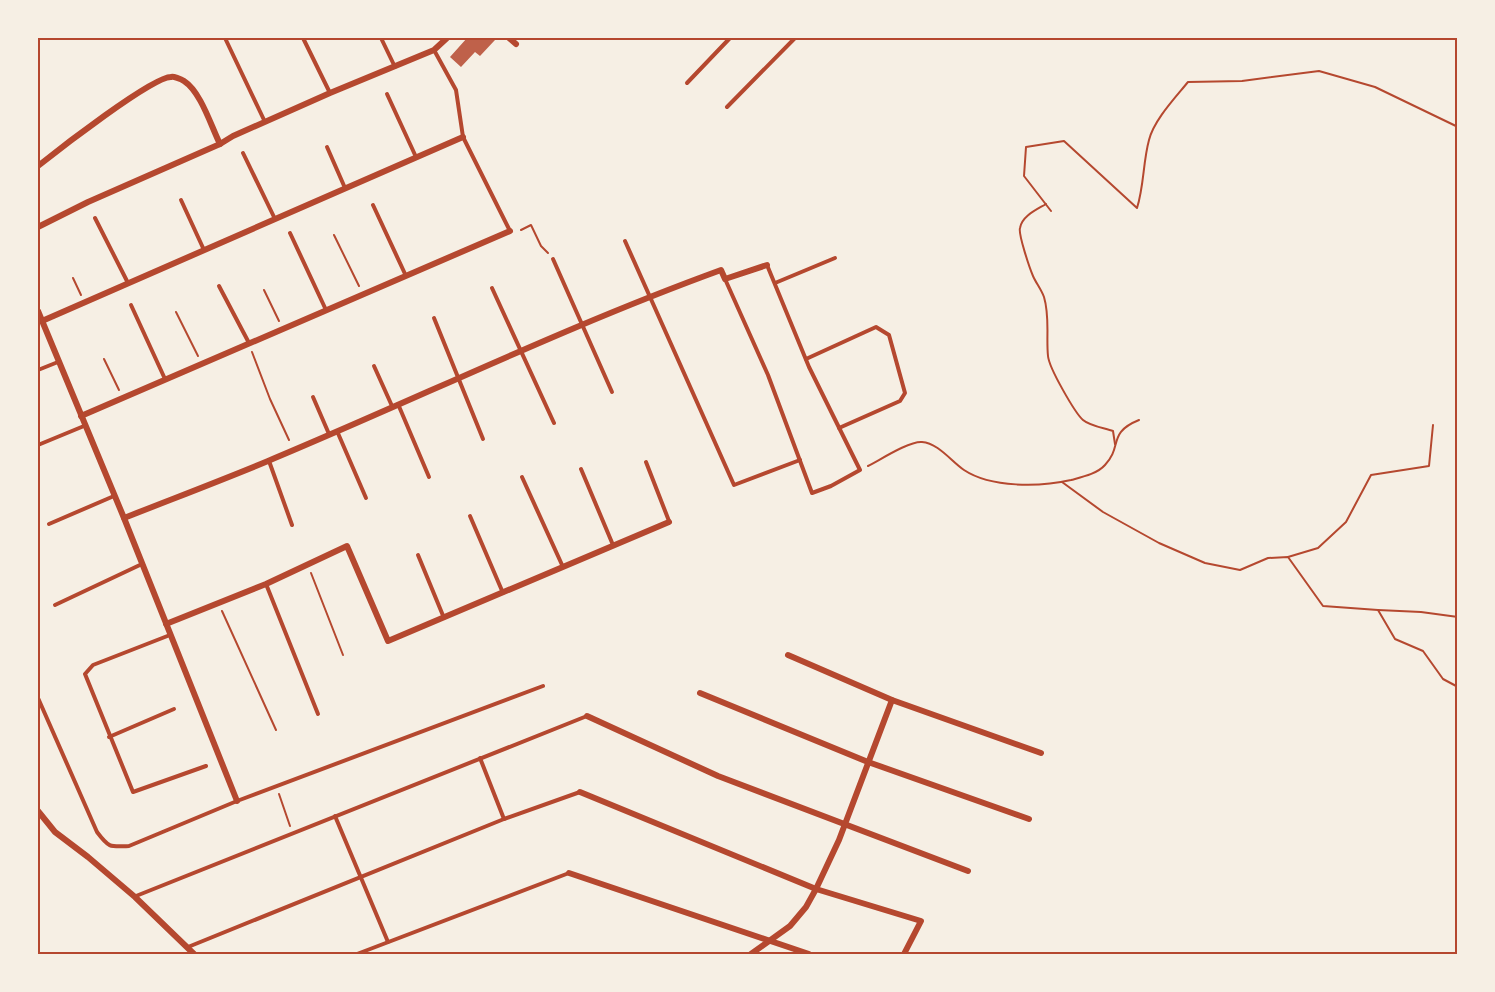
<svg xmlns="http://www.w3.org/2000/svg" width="1495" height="992" viewBox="0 0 1495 992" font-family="'Zilla Slab',serif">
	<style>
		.building { fill: #bf614a }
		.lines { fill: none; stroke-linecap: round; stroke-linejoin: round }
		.path { stroke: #b5482f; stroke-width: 2 }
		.service { stroke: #b5482f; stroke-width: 4 }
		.minor { stroke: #b5482f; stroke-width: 6 }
		.neatline { fill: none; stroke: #b5482f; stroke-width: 2 }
	</style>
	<rect width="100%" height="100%" fill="#f6efe4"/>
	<polygon class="building" points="467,38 493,38 495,40 480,56 475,52 461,67 450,57"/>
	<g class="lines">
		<g class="path">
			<path d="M1046,204C1036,210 1022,216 1020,228C1018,234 1030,269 1033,276C1036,283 1041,289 1044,297C1050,317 1046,336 1048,356C1049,368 1075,413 1083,420C1090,426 1104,428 1113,431L1115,444"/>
			<path d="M1051,211L1024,176L1026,147L1064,141L1137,208C1144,186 1143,162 1149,140C1154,120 1175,98 1188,82L1242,81L1319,71L1375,87L1458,127"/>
			<polyline points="521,230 531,225 541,246 548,253"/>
			<polyline points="334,235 359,286"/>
			<polyline points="73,278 81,295"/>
			<polyline points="264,290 279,321"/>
			<polyline points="176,312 198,356"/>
			<polyline points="252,352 270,399 289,440"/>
			<polyline points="104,359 119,390"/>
			<path d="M868,466C880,460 909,441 922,442C938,443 951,461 964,470C991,488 1040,487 1071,480C1082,477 1097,474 1105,465C1123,446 1107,433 1139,420"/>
			<polyline points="1062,482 1103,512 1159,543 1205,563 1240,570 1268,558 1288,557 1323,606 1378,610 1395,639 1423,651 1443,679 1458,687"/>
			<polyline points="1288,557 1318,548 1346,522 1371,475 1429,466 1433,425"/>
			<polyline points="311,573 343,655"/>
			<polyline points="1378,610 1421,612 1458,617"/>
			<polyline points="222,611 276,730"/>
			<polyline points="279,794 290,826"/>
		</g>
		<g class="service">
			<polyline points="225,38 265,122"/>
			<polyline points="303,38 330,93"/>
			<polyline points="381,38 395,67"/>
			<polyline points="434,50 456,90 463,137 510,231"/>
			<polyline points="687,83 730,38"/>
			<polyline points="387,94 416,157"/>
			<polyline points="727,107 795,38"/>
			<polyline points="327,147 345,188"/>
			<polyline points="243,153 275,219"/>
			<polyline points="181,200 204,250"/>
			<polyline points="373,205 406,276"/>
			<polyline points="95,218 128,283"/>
			<polyline points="290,233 326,310"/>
			<polyline points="625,241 734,485 800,460"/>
			<polyline points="553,259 612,392"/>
			<polyline points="725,279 768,375 812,493 831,486 860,470 809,367 767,265"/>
			<polyline points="775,283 835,258"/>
			<polyline points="219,286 249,343"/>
			<polyline points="492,288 554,423"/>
			<polyline points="131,305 165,379"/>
			<polyline points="434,318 483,439"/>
			<polyline points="806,359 876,327 889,335 905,393 900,401 839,428"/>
			<polyline points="374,366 392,406"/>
			<polyline points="38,370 58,362"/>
			<polyline points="313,397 329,434"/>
			<polyline points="398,404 429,477"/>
			<polyline points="337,431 366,498"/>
			<polyline points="38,445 84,426"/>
			<polyline points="269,461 292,525"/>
			<polyline points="646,462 669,521"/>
			<polyline points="581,469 613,545"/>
			<polyline points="522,477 563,567"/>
			<polyline points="470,516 503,593"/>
			<polyline points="49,524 114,496"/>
			<polyline points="418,555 444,618"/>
			<polyline points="266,584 318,714"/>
			<polyline points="55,605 142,564"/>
			<polyline points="170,635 93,665 85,674 133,792 206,766"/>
			<path d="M38,698L97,832C109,848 110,847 129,846L237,801L543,686"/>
			<polyline points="109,737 174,709"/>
			<polyline points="480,758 504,819"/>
			<polyline points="335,816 388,942"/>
			<polyline points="136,896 587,716"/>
			<polyline points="188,947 504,819 580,792"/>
			<polyline points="357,954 569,873"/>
		</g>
		<g class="minor">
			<polyline points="509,38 516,44"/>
			<polyline points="220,144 233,136 330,93 434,50 447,38"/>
			<path d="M38,166C58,150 152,77 171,77C173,76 181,79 184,81C201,92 211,126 220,144L88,202L38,227"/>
			<polyline points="38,311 124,518 237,801"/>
			<polyline points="42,321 463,137"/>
			<polyline points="81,416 510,231"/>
			<path d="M124,518C172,499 220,481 268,461C419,398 567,326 721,270L725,279L767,265"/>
			<polyline points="166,624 266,584 347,546 388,641 669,522"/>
			<polyline points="788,655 892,700 1041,753"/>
			<polyline points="700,693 868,762 1029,819"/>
			<polyline points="587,716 718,776 968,871"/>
			<polyline points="580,792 816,889 921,921 904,954"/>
			<polyline points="38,811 55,832 88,857 135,897 194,954"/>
			<polyline points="569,873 809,954"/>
			<polyline points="751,954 790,926 806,907 816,889 839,840 892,700"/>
		</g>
	</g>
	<rect width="1495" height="992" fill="none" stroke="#f6efe4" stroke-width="78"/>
	<rect x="39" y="39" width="1417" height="914" class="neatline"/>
</svg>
